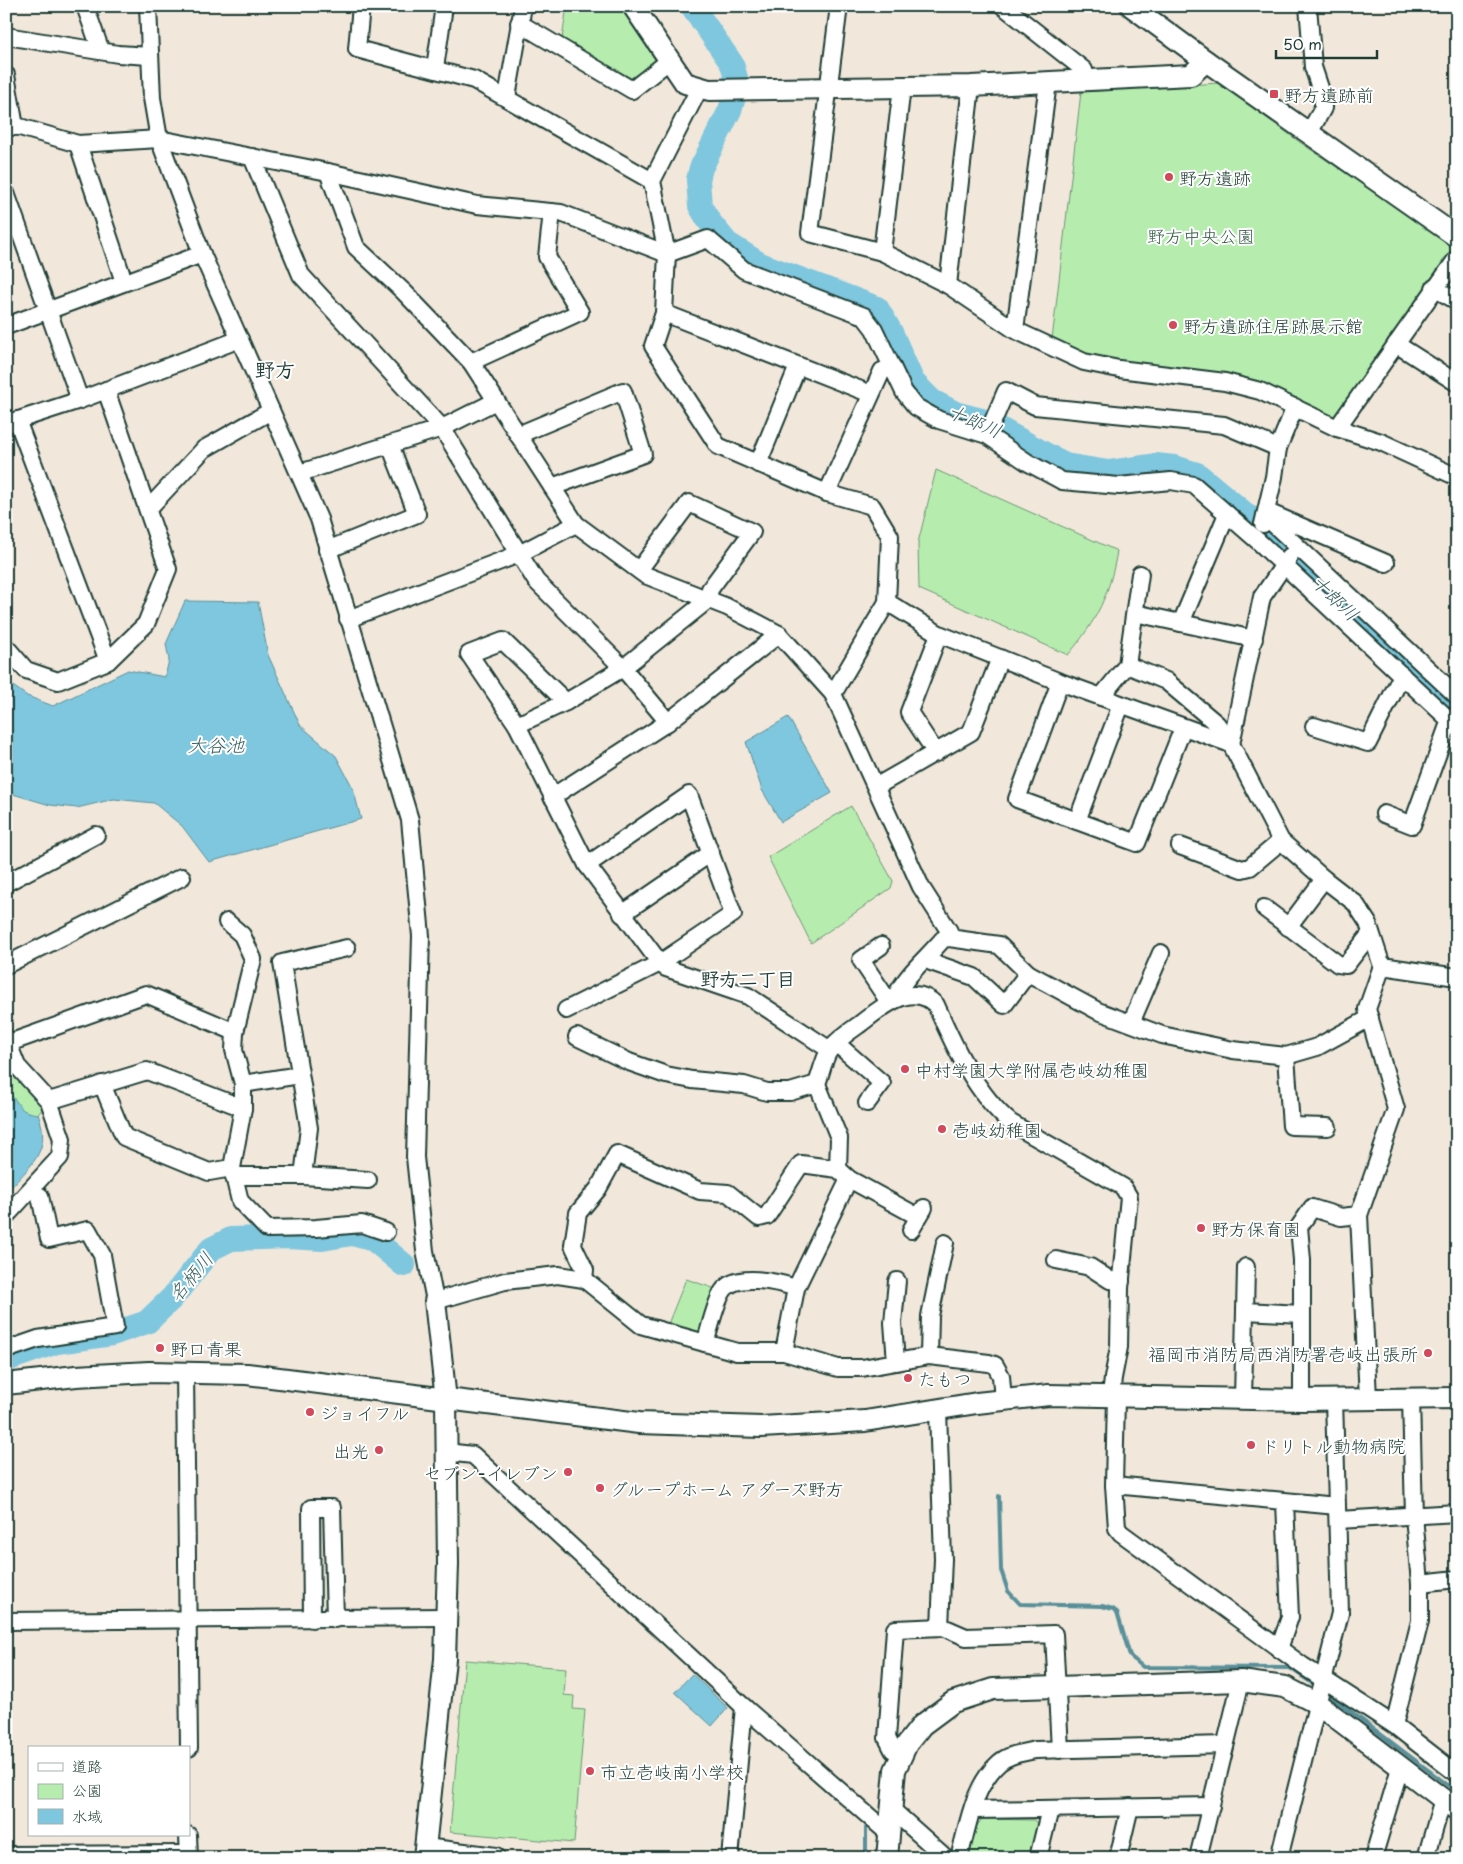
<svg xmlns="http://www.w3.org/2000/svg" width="1463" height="1864" viewBox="0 0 1463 1864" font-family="'Playpen Sans','Klee One',sans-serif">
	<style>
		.green { fill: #b6edaf; stroke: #6a9572 }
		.water { fill: #7ec7de; stroke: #58909a }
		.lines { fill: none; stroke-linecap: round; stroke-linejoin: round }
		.stream { stroke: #58909a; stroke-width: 4 }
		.river { stroke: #7ec7de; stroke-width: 24 }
		.minor-casing { stroke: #1f3d34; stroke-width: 20 }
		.tertiary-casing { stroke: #1f3d34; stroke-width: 24 }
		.minor { stroke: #fff; stroke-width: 16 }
		.tertiary { stroke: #fff; stroke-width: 20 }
		.poi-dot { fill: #d1495b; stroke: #fff; stroke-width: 2 }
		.labels { text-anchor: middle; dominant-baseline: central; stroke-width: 4; stroke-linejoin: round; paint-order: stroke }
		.poi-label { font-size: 18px; fill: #1f3d34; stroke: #fff; text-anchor: start }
		.park-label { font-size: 18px; fill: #3d604d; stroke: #fff }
		.water-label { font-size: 19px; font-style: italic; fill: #37605e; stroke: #fff }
		.neighbourhood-label { font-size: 19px; font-weight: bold; fill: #1f3d34; stroke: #fff }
		.quarter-label { font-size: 20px; font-weight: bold; fill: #1f3d34; stroke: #fff }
	</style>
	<rect width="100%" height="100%" fill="#f2e7db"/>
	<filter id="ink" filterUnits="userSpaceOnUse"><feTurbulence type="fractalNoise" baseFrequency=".02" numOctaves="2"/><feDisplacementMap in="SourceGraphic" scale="10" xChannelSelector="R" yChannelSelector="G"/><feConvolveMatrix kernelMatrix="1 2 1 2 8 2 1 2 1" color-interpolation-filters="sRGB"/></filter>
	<g filter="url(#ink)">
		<g class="green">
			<polygon points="567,6 619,6 656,61 631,78 562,39"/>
			<polygon points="1219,83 1301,143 1456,247 1335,418 1306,404 1226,375 1088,357 1052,340 1081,92"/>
			<path d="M936,470L1117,551C1110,594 1096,622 1068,655L919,589L918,543Z"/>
			<polygon points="851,806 893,881 891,888 811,943 768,857"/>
			<polygon points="6,1051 44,1107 36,1117 6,1105"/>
			<polygon points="686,1279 719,1290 705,1335 668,1324"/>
			<polygon points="465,1660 566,1668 564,1695 574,1696 573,1709 585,1710 574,1843 450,1832"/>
			<polygon points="982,1819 1034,1820 1040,1827 1032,1858 968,1858 975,1828"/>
		</g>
		<g class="water">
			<polygon points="185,601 258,602 268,655 300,725 336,756 353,788 361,819 209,862 182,826 154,803 114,799 77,808 50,805 6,792 6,681 27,696 53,706 128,670 165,677 169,660 166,644"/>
			<polygon points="788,717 832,793 781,822 762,790 746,742"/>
			<path d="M10,1094C23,1107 17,1111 38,1114C53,1152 29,1166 6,1193V1095Z"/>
			<polygon points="692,1674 728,1708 712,1726 675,1692"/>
		</g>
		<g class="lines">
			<g class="stream">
				<polyline points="999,1496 1001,1570 1008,1591 1020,1604 1102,1606 1113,1609 1117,1612 1130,1656 1143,1667 1290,1668 1318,1687"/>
				<polyline points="1325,1692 1457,1792"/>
				<polyline points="866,1828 866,1858"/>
			</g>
			<g class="river">
				<polyline points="692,6 732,64 738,85 730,110 701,168 698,180 700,206 709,221 727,243 760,264 877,308 891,332 913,382 932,401 955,413 986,421 1065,465 1108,472 1156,465 1174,467 1197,474 1273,537 1457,712"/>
				<polyline points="6,1360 57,1342 112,1334 147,1322 172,1298 211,1249 231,1239 289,1237 322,1239 352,1234 374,1240 404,1265"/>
			</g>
			<g class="minor-casing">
				<g id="minor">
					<polyline points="85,6 101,51"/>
					<polyline points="148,6 152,98 159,139 202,254 319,519 410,820 421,936 415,1157 425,1251 435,1301 505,1281 558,1275 584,1279 641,1325 737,1352 784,1352 838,1368 862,1368 929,1356 989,1363 995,1365 1001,1376 1003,1400"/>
					<polyline points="361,6 357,49 474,80 652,181"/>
					<polyline points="839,6 810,233 882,252 948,285 1015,330 1084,362 1119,369 1225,382 1260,391 1337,428 1381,442 1457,477"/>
					<polyline points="1003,6 1084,70 1086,81"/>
					<polyline points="1308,6 1313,67 1323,97 1323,108 1309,133"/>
					<polyline points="519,23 632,90 670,60"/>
					<polyline points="6,36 118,54 150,56"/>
					<polyline points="435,68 444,6"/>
					<polyline points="6,75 15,127"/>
					<polyline points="699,89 652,181 667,254 664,313 653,346 718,446 827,493 872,506 890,536 887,602 833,694"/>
					<polyline points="507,97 523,6"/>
					<polyline points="6,123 78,144 159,139 328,172 477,205 561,213 667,254 708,239 744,270 864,316 874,329 904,392 916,407 939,420 987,435 1027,462 1062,481 1119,486 1171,481 1194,485 1258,541 1457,727"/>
					<polyline points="78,144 124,282"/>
					<polyline points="252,157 301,275 442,428 536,581 623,668 668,722"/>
					<polyline points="328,172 356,247 404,292 471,362 576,524 645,575 727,607 779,634 833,694 921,887 949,931 949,938"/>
					<polyline points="6,193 80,400"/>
					<polyline points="882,252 902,87"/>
					<polyline points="948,285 971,86"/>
					<polyline points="1434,288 1457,301"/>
					<polyline points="664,313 871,394"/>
					<polyline points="6,326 202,254"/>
					<polyline points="1015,330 1048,83"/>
					<polyline points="1396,344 1457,383"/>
					<polyline points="471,362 580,312 547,257 552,212"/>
					<polyline points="17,420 108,661"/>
					<polyline points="6,424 80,400 240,339"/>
					<polyline points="1337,428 1457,258"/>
					<polyline points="518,435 623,391 643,454 552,487"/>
					<polyline points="987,435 1006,391 1035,406 1224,425 1278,448"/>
					<polyline points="758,464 798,366"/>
					<polyline points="300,473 442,428 496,401"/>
					<polyline points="827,493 882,371 892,368"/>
					<polyline points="148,509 204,449 271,411"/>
					<polyline points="1270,513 1386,563"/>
					<polyline points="1265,516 1457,696"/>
					<polyline points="1263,524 1274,477 1278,448 1295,407"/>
					<polyline points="327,550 417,514 390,445"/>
					<polyline points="887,602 939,634 1060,682 1231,744"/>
					<polyline points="1135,613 1254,639"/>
					<polyline points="348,619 519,554 576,524"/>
					<polyline points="1181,623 1227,514"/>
					<polyline points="6,647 26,670 58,681 108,661 146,624 168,569 106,390"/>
					<polyline points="1127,665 1166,681 1217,724 1231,744 1281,841 1324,879 1355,903 1368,923 1382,966 1367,1009 1396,1109 1359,1215 1368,1398"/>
					<polyline points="1060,682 1017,799 1137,843 1183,728"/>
					<polyline points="1101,697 1127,665 1140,574"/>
					<polyline points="566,702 503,641 469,654 517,725 587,865 660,963 666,968 748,996 830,1050"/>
					<polyline points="517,725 566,702 623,668 708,600 710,589 752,532 689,503 639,570"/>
					<polyline points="1314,726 1368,743 1402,675"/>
					<polyline points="1231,744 1262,597 1290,556"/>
					<polyline points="936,753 909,712 939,634"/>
					<polyline points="877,786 971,732 1000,658"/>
					<polyline points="552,797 668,722 779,634"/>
					<polyline points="1384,814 1412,825 1450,720"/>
					<polyline points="1077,821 1121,705"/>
					<polyline points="1180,846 1242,869 1250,867 1281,841"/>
					<polyline points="6,883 96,835"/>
					<polyline points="1264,908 1338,964 1346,965 1371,933"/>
					<polyline points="622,914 711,853"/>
					<polyline points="227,922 242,935 253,959 235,1032 234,1050 243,1084 243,1108 232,1168 240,1201 267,1229 316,1228 362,1224 386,1232"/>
					<polyline points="1288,927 1324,879"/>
					<polyline points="881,946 861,960 889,1002"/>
					<polyline points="927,958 931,962 974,977 1004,1005 1028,973"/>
					<polyline points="6,965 182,877"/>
					<polyline points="1382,966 1457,977"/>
					<path d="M895,998C905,975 927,958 943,939L949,938L999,945L1028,973L1098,1011L1162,1035L1233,1050L1286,1056L1317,1047L1370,1018"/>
					<polyline points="566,1010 660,963 733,914 689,795 587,865"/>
					<polyline points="1131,1023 1161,953"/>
					<polyline points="577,1037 629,1062 666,1075 692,1080 744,1085 767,1092 790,1092 817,1084"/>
					<polyline points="6,1038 17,1066 49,1101 62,1139 60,1157 6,1216"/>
					<polyline points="9,1043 146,994 235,1032"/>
					<polyline points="836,1043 882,1083 867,1103"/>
					<polyline points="1286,1056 1291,1126 1328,1127"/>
					<polyline points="102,1084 124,1137 209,1172 232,1168"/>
					<polyline points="243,1084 300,1075"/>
					<polyline points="49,1101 147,1071 243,1108"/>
					<path d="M838,1169L839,1138L817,1084C821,1073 824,1058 830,1049C838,1039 850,1031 860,1024C881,1008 912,980 936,1005C954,1046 976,1094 1011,1123L1123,1187L1129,1197L1120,1288L1119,1347L1113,1378L1111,1397"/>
					<polyline points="234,1176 303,1176 368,1180"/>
					<polyline points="303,1176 309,1128 282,963 347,948"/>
					<polyline points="911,1230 924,1208"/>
					<polyline points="1056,1260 1090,1267 1110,1280 1121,1281"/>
					<polyline points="584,1279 585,1270 573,1245 578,1213 598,1189 617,1154 700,1191 728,1193 759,1218 767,1216 801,1164 838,1169 849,1179 917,1216"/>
					<polyline points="1245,1311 1302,1314"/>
					<path d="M705,1343C710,1329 715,1303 723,1291C735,1272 778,1282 796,1288"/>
					<polyline points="6,1350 38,1339 115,1327 102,1255 88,1230 49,1239 40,1196"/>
					<polyline points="784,1352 796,1288 849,1179"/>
					<polyline points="929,1356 930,1316 945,1243"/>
					<polyline points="896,1362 893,1323 897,1281"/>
					<polyline points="185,1371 189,1748"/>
					<polyline points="1116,1398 1114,1485 1117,1528 1121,1533 1303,1666 1394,1725 1457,1774"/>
					<polyline points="1243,1399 1246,1267"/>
					<polyline points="1302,1400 1302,1260 1299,1227 1312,1208 1341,1217 1359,1215"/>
					<polyline points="938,1410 943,1559 940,1627"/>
					<polyline points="446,1452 473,1455 744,1707 888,1833"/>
					<polyline points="1114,1485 1337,1506"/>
					<polyline points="1338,1520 1457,1513"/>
					<polyline points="1420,1583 1457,1579"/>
					<polyline points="312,1619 311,1508 332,1508 335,1619"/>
					<polyline points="6,1621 445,1617"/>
					<polyline points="1279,1649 1290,1617 1285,1502"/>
					<polyline points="1394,1725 1420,1621 1420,1583 1414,1516 1411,1398"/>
					<polyline points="902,1752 893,1750 887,1738 895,1629 943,1627 966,1637 1054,1634 1060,1750"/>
					<polyline points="890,1808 946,1858"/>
					<polyline points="973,1810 1211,1806"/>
					<polyline points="188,1835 189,1858"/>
					<polyline points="425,1847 496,1856 496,1858"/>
					<polyline points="6,1855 188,1854"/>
					<polyline points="730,1858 744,1707"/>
					<path d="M959,1858C968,1826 973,1786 999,1763C1009,1754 1023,1753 1035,1750L1225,1745"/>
					<polyline points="1038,1858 1050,1809"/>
					<polyline points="1118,1858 1130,1807"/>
					<polyline points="1198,1858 1241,1681"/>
					<polyline points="1279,1858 1340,1613 1334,1399"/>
					<polyline points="1373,1858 1400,1768"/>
					<polyline points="1426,1858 1443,1799"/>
				</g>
			</g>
			<g class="tertiary-casing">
				<g id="tertiary">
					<polyline points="633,6 685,83 709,90 971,86 1191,75 1206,61"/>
					<polyline points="1131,6 1206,61 1457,237"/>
					<polyline points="6,1384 76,1376 149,1372 247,1374 639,1423 761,1427 865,1421 977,1403 1049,1395 1302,1400 1457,1398"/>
					<polyline points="424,1858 445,1659 448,1564 446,1400 435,1301"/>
					<polyline points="887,1858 895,1770 907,1744 922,1725 953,1702 993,1689 1241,1681 1285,1687 1318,1704 1457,1810"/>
				</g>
			</g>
			<use href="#minor" class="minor"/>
			<use href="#tertiary" class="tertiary"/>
		</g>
	</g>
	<g class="poi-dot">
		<rect x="1269" y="89" width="10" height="10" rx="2.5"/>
		<circle cx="1169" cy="177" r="5"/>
		<circle cx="1173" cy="325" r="5"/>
		<circle cx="905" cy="1069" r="5"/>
		<circle cx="942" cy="1129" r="5"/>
		<circle cx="1201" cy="1228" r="5"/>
		<circle cx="160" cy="1348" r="5"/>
		<circle cx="1428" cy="1353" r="5"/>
		<circle cx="908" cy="1378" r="5"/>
		<circle cx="310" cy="1412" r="5"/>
		<circle cx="1251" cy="1445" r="5"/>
		<circle cx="379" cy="1450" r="5"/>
		<circle cx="568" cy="1472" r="5"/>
		<circle cx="600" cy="1488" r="5"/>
		<circle cx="590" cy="1771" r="5"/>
	</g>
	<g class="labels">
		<g class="poi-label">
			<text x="1284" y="94">野方遺跡前</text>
			<text x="1179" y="177">野方遺跡</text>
			<text x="1183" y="325">野方遺跡住居跡展示館</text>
			<text x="915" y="1069">中村学園大学附属壱岐幼稚園</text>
			<text x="952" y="1129">壱岐幼稚園</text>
			<text x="1211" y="1228">野方保育園</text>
			<text x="170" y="1348">野口青果</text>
			<text x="1418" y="1353" text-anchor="end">福岡市消防局西消防署壱岐出張所</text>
			<text x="918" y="1378">たもつ</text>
			<text x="320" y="1412">ジョイフル</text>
			<text x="1261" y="1445">ドリトル動物病院</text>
			<text x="369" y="1450" text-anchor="end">出光</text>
			<text x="558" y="1472" text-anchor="end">セブン-イレブン</text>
			<text x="610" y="1488">グループホーム アダーズ野方</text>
			<text x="600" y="1771">市立壱岐南小学校</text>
		</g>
		<g class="park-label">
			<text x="1201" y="235">野方中央公園</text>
		</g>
		<g class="water-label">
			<text transform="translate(975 420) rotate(23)">十郎川</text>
			<text transform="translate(1336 597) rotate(44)">十郎川</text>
			<text x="216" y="744">大谷池</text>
			<text transform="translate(190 1276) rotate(-50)">名柄川</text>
		</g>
		<g class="neighbourhood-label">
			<text x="748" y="978">野方二丁目</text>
		</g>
		<g class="quarter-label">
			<text x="275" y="369">野方</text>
		</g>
	</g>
	<rect width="1463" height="1864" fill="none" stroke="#fff" stroke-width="25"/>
	<rect x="12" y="12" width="1438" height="1839" fill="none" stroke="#1f3d34" stroke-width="2" filter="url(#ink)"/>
	<rect x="28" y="1746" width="162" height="90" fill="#ffffff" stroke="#a5b1ae"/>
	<rect x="38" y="1763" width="25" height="8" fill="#ffffff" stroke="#a5b1ae"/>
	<text x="72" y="1772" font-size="15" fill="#1f3d34">道路</text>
	<rect x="38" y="1784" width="25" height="15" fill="#b6edaf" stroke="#a5b1ae"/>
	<text x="72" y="1796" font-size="15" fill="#1f3d34">公園</text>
	<rect x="38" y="1809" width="25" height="15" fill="#7ec7de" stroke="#a5b1ae"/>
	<text x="72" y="1822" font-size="15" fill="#1f3d34">水域</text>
	<path d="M1276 50v8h101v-8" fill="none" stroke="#1f3d34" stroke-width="2.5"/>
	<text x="1283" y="50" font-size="15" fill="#1f3d34" stroke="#ffffff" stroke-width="4" paint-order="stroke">50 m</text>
</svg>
